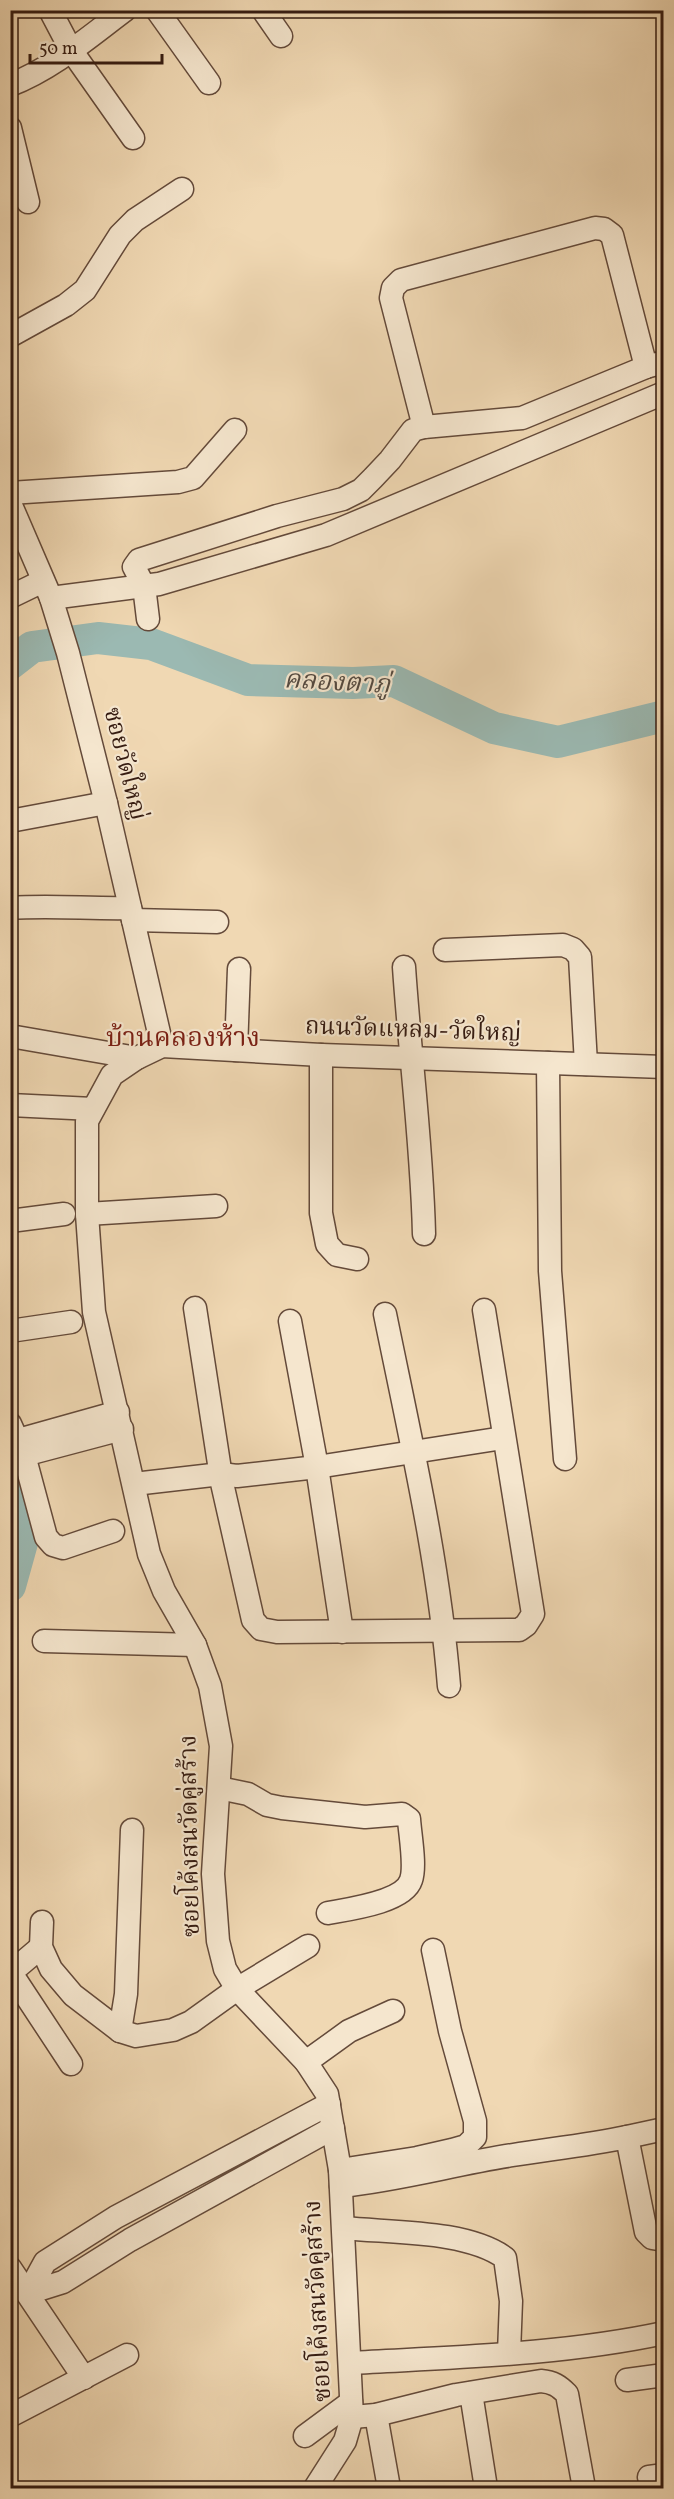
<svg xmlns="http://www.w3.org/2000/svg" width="674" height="2499" viewBox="0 0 674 2499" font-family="Vollkorn,'Noto Serif Thai',serif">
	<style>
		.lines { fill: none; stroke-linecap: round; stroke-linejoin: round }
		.river { stroke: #9bb9b2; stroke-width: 32 }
		.minor-casing { stroke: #644a3a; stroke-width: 25 }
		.minor { stroke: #f5e6ce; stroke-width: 22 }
		.labels { text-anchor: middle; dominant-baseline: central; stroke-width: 4.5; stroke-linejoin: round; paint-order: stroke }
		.street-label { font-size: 24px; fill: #351b11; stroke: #f5e6ce }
		.water-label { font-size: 26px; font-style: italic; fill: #544a41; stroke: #f5e6ce }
		.quarter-label { font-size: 27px; fill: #7a1f14; stroke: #f5e6ce }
	</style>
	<rect width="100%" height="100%" fill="#f0d8b3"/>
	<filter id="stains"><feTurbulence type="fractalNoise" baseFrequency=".00333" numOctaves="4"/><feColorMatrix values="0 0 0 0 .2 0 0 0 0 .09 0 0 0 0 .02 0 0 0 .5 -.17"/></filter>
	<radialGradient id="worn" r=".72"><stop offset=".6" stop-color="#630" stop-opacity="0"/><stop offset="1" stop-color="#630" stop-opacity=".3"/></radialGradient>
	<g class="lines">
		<g class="river">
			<polyline points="10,664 32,647 98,638 151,644 248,680 353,683 394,681 494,728 558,742 664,716"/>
			<polyline points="10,1468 25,1532 10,1586"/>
		</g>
		<g class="minor-casing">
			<g id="minor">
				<polyline points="50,10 71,50 133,138"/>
				<polyline points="157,10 209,83"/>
				<polyline points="263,10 281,36"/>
				<path d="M10,85C52,69 89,37 125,10"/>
				<polyline points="10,128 28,202"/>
				<polyline points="10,336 66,305 85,290 120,235 135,220 182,189"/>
				<polyline points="424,427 391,298 393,288 401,280 595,228 604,229 612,235 646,367"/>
				<polyline points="10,493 178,482 193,478 235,430"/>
				<polyline points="10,503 51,598 68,653 106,803 162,1046"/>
				<polyline points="10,597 43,581"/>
				<polyline points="51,598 159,584 326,535 664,393"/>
				<polyline points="148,619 144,586 134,567 139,560 277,516 343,499 361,490 373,478 390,460 413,430 424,427 522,418 646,367 664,362"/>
				<polyline points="10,821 106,803"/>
				<path d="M10,908C51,905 90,909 130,908"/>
				<polyline points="133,920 217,922"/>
				<polyline points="445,950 563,945 573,949 580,957 586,1064"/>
				<path d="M404,967C410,1056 422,1145 424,1234"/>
				<polyline points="10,1036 137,1058"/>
				<polyline points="236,1050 239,969"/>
				<polyline points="321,1055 321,1213 327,1244 337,1255 357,1259"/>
				<polyline points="548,1063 550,1271 565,1459"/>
				<polyline points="10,1105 93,1109"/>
				<polyline points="87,1214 216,1206"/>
				<polyline points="10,1221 64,1214"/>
				<polyline points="195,1308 222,1483 253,1620 261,1629 277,1632 519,1630 526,1625 533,1614 484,1310"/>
				<path d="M385,1314C410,1437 439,1561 449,1686"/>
				<polyline points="290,1321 317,1467 342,1632"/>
				<polyline points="10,1331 71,1322"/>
				<polyline points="10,1424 24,1455 46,1537 53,1545 63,1548 113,1531"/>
				<polyline points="18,1440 118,1412"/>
				<polyline points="24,1455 122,1429"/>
				<polyline points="134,1484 221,1474 237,1476 317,1467 503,1438"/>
				<polyline points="44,1641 195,1645"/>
				<path d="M219,1788L248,1794L267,1805L282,1808L365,1817L402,1814L409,1819C410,1835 416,1866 411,1880C404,1902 350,1909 328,1913"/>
				<polyline points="42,1922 41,1947 51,1969 73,1995 120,2031 136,2036 173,2030 191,2022 237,1989 308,1946"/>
				<polyline points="41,1947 15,1969 13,1976 71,2064"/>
				<polyline points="120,2031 126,1994 132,1830"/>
				<polyline points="306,2062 349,2031 393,2011"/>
				<polyline points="329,2104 116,2217 45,2262 28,2293 63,2282 130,2240 333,2128"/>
				<polyline points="627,2137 664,2129"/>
				<polyline points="340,2170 417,2158 452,2150 466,2146 475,2137 475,2121 450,2031 433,1950"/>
				<path d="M341,2186C399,2180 455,2164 513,2155C551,2149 589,2145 627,2137L646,2232L652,2238L664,2240"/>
				<path d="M344,2228C391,2233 467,2230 505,2258L511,2301L509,2353"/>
				<polyline points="10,2268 84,2378"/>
				<path d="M350,2363C454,2357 561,2355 664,2333"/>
				<polyline points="627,2380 664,2375"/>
				<polyline points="471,2393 486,2488"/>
				<polyline points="376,2415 389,2488"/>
				<polyline points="10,2416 127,2355"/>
				<path d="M352,2417L376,2415L456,2395L541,2381C553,2382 559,2386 567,2394L584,2488"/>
				<polyline points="305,2436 351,2402"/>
				<polyline points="649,2477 664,2475"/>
				<polyline points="315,2488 345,2441 352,2417 340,2170 327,2094 306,2062 237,1989 225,1969 218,1941 213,1874 221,1746 210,1686 195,1645 164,1591 149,1554 94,1312 87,1214 87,1121 112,1075 137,1058 162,1046 321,1055 664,1067"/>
			</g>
		</g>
		<use href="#minor" class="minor"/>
	</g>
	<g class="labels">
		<g class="street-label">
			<text transform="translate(124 764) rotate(76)">ซอยวัดใหญ่</text>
			<text transform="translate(413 1031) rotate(2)">ถนนวัดแหลม-วัดใหญ่</text>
			<text transform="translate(191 1836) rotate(-91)">ซอยโค้งสนวัดคู่สร้าง</text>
			<text transform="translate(319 2301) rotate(-93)">ซอยโค้งสนวัดคู่สร้าง</text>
		</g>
		<g class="water-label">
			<text transform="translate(337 683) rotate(3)">คลองตาภู่</text>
		</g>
		<g class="quarter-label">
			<text x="183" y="1039">บ้านคลองห้าง</text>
		</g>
	</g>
	<rect width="674" height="2499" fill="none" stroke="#f0d8b3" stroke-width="36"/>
	<rect x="12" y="12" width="650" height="2475" fill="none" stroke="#351b11" stroke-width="3"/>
	<rect x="18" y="18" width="638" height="2463" fill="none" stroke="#351b11" stroke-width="1.5"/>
	<path d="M30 54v9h132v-9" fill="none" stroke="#351b11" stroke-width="3"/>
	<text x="39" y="54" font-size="18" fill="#351b11" stroke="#f5e6ce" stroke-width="4.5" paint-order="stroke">50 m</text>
	<rect width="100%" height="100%" filter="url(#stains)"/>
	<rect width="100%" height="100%" fill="url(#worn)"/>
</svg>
